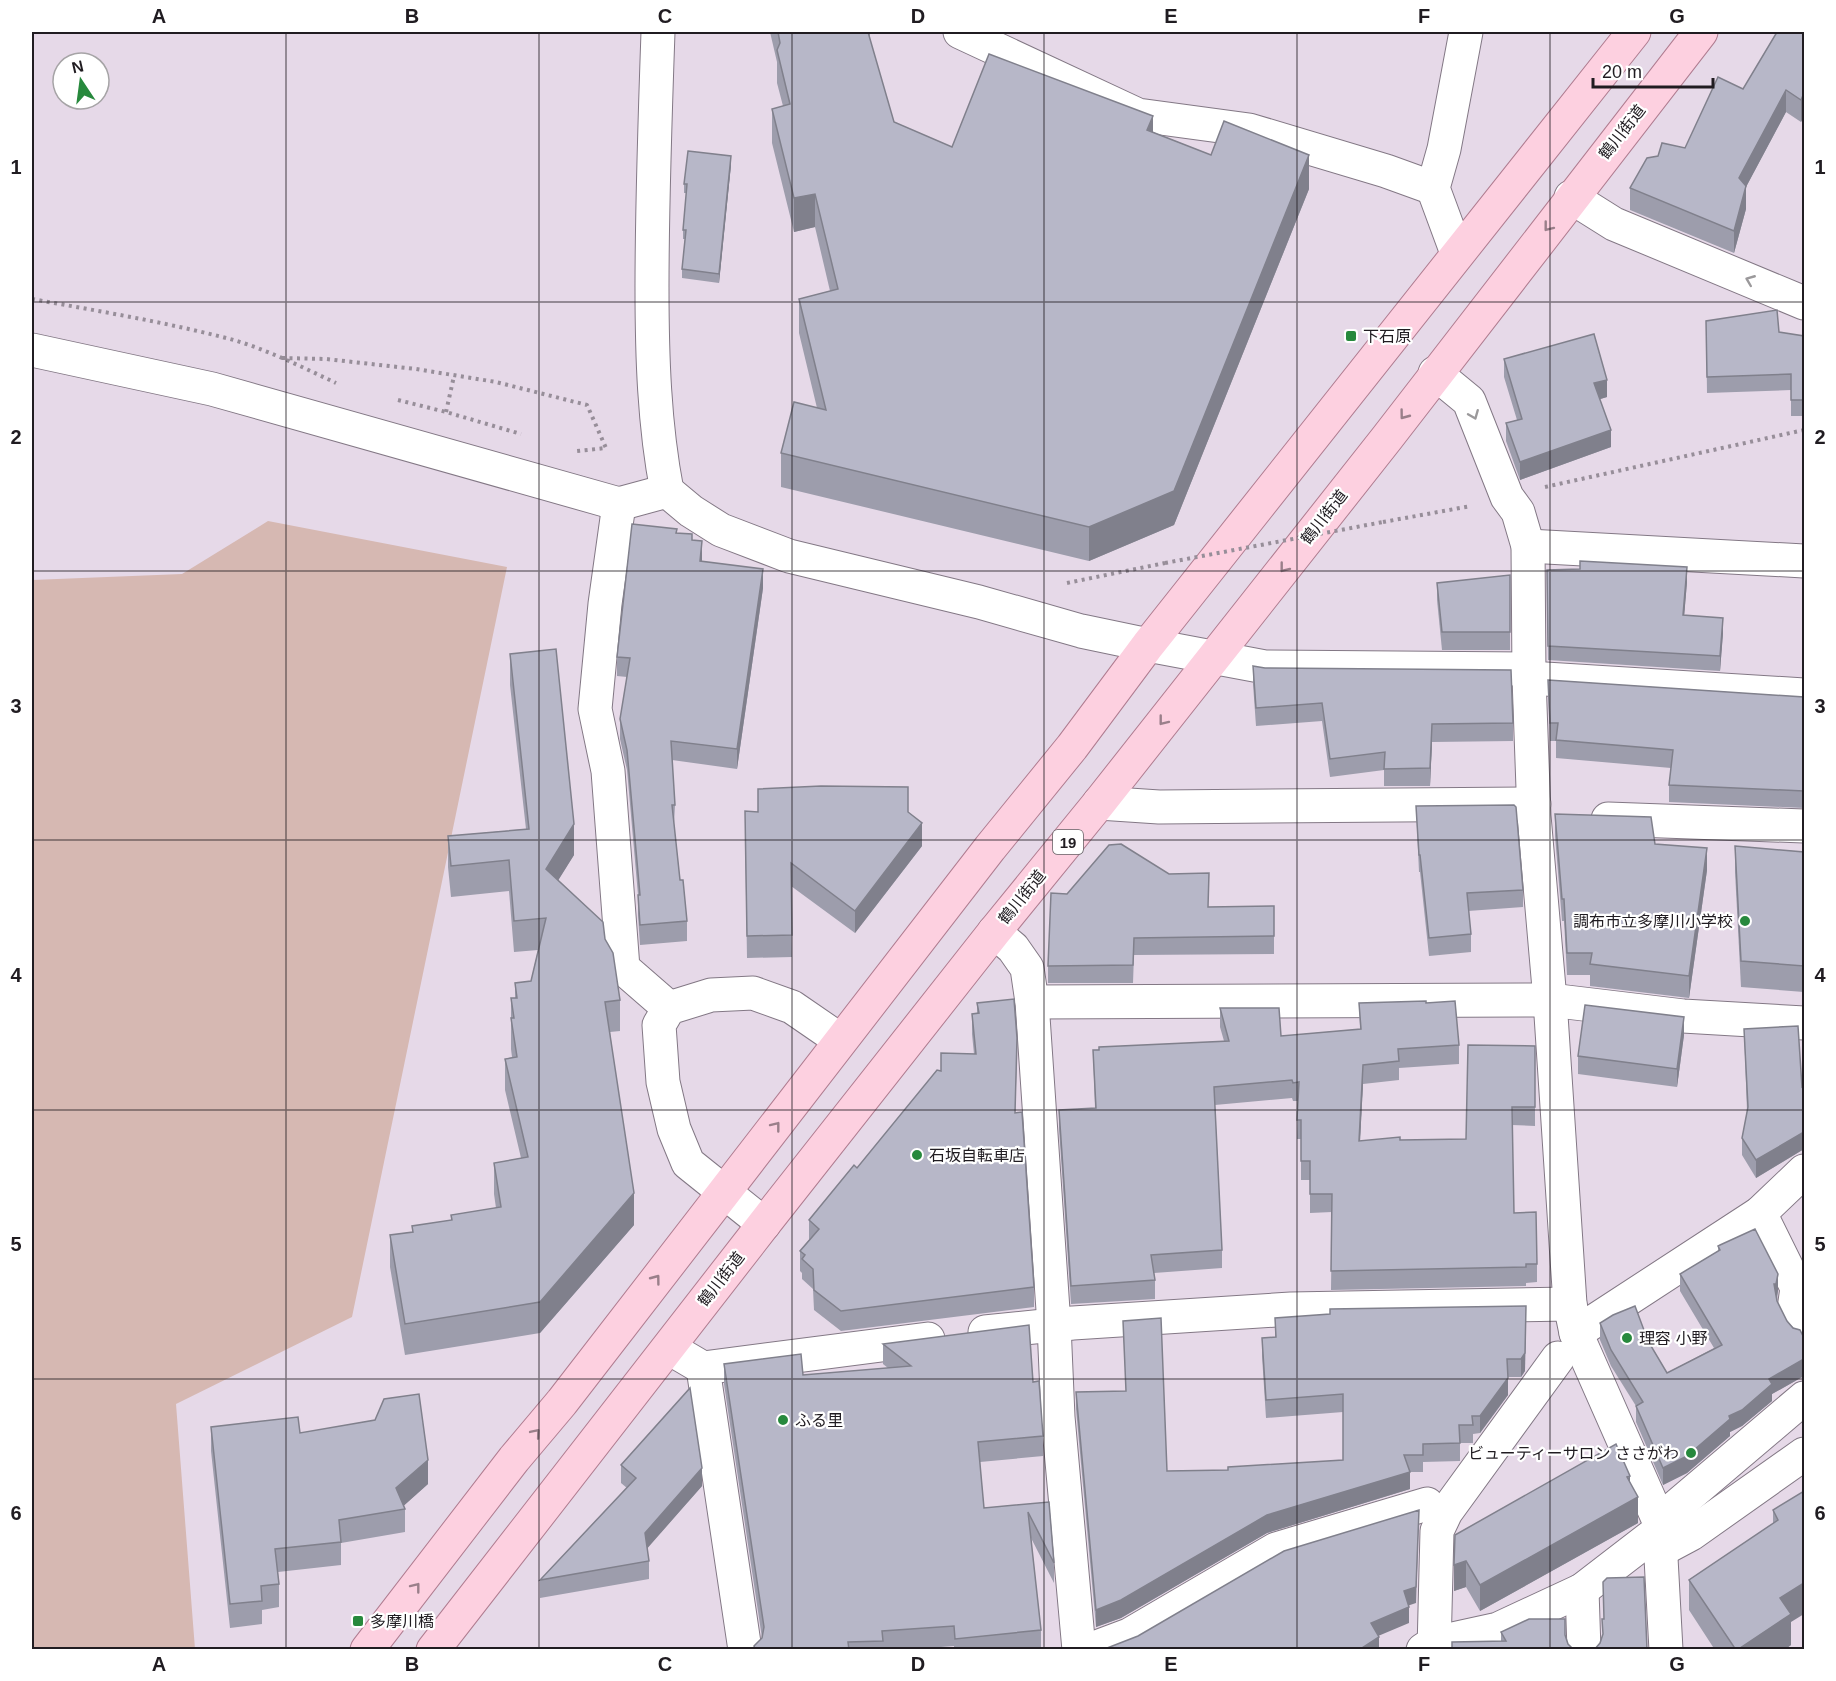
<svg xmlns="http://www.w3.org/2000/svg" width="1836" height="1681" viewBox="0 0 1836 1681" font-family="Arial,'Noto Sans JP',sans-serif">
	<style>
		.green { fill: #d6b8b2 }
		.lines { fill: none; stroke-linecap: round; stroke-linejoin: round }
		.minor-casing { stroke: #837885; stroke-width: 35 }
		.major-casing { stroke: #af7c90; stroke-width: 35 }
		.path { stroke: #978e99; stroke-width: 4; stroke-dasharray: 3 4.5; stroke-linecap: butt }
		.minor { stroke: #fff; stroke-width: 33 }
		.major { stroke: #fdd0e0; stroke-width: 33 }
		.path-bridge { stroke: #978e99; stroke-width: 4; stroke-dasharray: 3 4.5; stroke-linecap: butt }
		.wall { fill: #9d9dac }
		.shaded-wall { fill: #80808c }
		.building { fill: #b7b7c8; stroke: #80808c; stroke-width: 1.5 }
		.oneway { stroke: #9a7f8a }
		.oneway2 { stroke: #9b999b }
		.grid { fill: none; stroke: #201c21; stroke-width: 1.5; stroke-opacity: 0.55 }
		.poi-dot { fill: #27893d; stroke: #fff; stroke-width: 2 }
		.labels { text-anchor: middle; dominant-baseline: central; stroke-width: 4.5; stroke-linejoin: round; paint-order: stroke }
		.shield { fill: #fff; stroke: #636064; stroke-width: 1.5 }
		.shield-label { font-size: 15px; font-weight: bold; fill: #201c21 }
		.street-label { font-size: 16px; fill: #201c21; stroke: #fff }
		.poi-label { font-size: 16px; fill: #201c21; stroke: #fff; text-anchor: start }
		.neatline { fill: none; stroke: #201c21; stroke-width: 2 }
		.grid-label { font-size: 20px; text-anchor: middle; font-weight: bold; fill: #201c21 }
	</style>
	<rect width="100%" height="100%" fill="#e6d9e8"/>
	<polygon class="green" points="268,521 507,567 352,1317 176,1404 195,1649 32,1649 32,580 182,574"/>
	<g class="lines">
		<g class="minor-casing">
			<g id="minor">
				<path d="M658,32C655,117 652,202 652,287C652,355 654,424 667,491"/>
				<polyline points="960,32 1138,115 1249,130 1386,171 1433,188"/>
				<polyline points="1571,197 1614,224 1804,303"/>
				<polyline points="1457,253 1433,188 1444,149 1466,32"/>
				<polyline points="32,350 212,389 619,504 667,491 691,511 721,530 789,556 979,602 1081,631 1148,645 1265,667 1529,669"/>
				<polyline points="1435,373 1469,401 1507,497 1518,512 1528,546 1529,678 1534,816 1550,1000 1570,1304 1576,1333 1659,1521 1666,1650"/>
				<polyline points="619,504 605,604 595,709 608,771 623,968 669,1008"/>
				<polyline points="1528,546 1804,561"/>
				<polyline points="1529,678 1804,695"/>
				<polyline points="1099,803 1159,807 1534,804"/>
				<polyline points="1608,819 1804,826"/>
				<polyline points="994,932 1013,948 1027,968 1032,1002 1054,1325 1058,1417 1079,1650"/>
				<polyline points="1032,1002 1550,1000 1683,1016 1804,1023"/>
				<polyline points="1760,1213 1797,1288 1794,1309 1804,1329"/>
				<polyline points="764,1224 688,1163 674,1129 663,1082 659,1025 669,1008 711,995 753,993 792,1007 840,1040"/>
				<polyline points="985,1332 1073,1323 1291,1309 1570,1304"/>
				<polyline points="1576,1333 1760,1213 1804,1171"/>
				<polyline points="669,1348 703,1368 928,1339"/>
				<polyline points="703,1368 745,1650"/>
				<polyline points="1659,1521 1804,1398"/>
				<polyline points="1661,1550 1691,1534 1804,1454"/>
				<polyline points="1582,1590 1584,1650"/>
				<polyline points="1089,1650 1129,1635 1276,1549 1427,1504"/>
				<polyline points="1423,1650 1434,1643 1498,1629 1582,1590 1660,1530"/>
				<polyline points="1434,1650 1437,1531 1446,1512 1558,1358"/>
			</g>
		</g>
		<g class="major-casing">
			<g id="major">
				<polyline points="367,1650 514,1459 562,1402 990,848 1072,747 1148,645 1634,32"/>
				<polyline points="433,1650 764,1224 994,932 1099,803 1387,438 1701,32"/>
			</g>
		</g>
		<g class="path">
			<path d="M32,299C98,311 165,322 230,339C266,349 302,367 336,383"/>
			<polyline points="282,358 326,359 416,369 496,382 587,405 606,448 577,451"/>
			<polyline points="398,400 446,412 521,434"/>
			<polyline points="446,412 454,376"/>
			<polyline points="1545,487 1804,430"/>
			<polyline points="1383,522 1471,506"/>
			<polyline points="1067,583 1165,563"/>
		</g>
		<use href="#minor" class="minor"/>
		<use href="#major" class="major"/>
		<polyline class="path-bridge" points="1165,563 1383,522"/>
	</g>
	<g class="wall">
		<polygon points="770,32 870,32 870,40 894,122 952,147 1153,132 1211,155 1309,189 1174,525 1089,561 781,487 781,453 817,408 799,333 799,299 830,291 815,227 794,232 772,143 772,109 783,106 777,83 777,62"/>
		<polygon points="1804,32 1804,116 1801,122 1786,112 1746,187 1746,209 1734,253 1630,210 1630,188 1658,156 1685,148 1743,89"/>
		<polygon points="731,165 719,283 682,278 682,269 685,239 683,239 683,230 687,193 684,193 684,184"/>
		<polygon points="1706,321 1804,336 1804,416 1791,416 1791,390 1707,393"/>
		<polygon points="1504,359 1607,397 1600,399 1611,447 1520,480 1506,441 1506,423 1517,420 1504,377"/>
		<polygon points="677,533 692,540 702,561 763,588 737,769 672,760 675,805 674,824 680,880 687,921 687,941 640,945 638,915 638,895 627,770 620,739 620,719 627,677 617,676 617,657"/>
		<polygon points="1547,570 1687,582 1684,616 1723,633 1720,671 1548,660"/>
		<polygon points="1510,575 1510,650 1442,650 1437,600 1437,583"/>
		<polygon points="510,654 574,855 558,880 605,939 620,1000 620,1031 610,1032 634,1225 540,1333 405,1355 390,1267 390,1235 412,1232 412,1226 451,1220 451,1215 496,1208 494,1194 494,1163 521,1158 505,1090 505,1059 512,1057 511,1049 511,998 515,998 515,983 531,981 538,950 514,952 509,891 451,897 448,867 448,836 526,829 510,685"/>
		<polygon points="1253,666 1513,723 1513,741 1432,742 1430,786 1384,786 1384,770 1330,777 1322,721 1256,726 1253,684"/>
		<polygon points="1548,680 1804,697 1804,808 1669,802 1669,785 1671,768 1556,758 1556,741 1550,741"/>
		<polygon points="1416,806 1523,890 1523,907 1468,911 1471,934 1471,952 1429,956 1420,872 1419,872"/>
		<polygon points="908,813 922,846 855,933 791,886 792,957 747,958 745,834"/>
		<polygon points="1555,814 1655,844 1707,870 1689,998 1590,986 1590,975 1567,975 1564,921 1562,921 1555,836"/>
		<polygon points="1735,846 1804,852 1804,992 1741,987 1735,872"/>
		<polygon points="1274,906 1274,954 1134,955 1133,983 1048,983 1048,966 1208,907"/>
		<polygon points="977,1003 1017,1059 1015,1113 1034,1287 1034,1307 841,1331 814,1310 813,1289 802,1279 802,1273 800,1271 800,1251 809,1240 809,1220 857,1168 974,1054 972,1034 972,1014 977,1013"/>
		<polygon points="1359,1003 1426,1003 1459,1045 1459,1064 1399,1068 1399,1080 1363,1084 1360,1141 1466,1139 1535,1046 1535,1126 1512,1125 1514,1213 1537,1264 1537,1282 1526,1283 1526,1286 1331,1290 1332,1212 1310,1213 1310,1180 1301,1180 1301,1139 1297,1139 1298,1101 1293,1101 1292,1098 1215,1105 1222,1250 1222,1268 1154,1273 1155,1280 1155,1299 1071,1304 1059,1129 1059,1110 1095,1108 1093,1050 1224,1041 1220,1027 1220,1008 1281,1036 1360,1029"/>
		<polygon points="1744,1029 1802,1087 1804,1086 1804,1149 1756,1178 1742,1155 1742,1138 1747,1111"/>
		<polygon points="1684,1035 1677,1087 1578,1074 1578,1056"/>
		<polygon points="1718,1246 1778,1291 1777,1301 1787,1321 1804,1338 1804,1376 1772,1394 1772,1401 1742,1426 1730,1432 1730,1436 1687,1473 1663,1485 1636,1422 1636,1406 1611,1366 1600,1340 1600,1323 1667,1373 1714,1348 1680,1291 1680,1274 1718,1251"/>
		<polygon points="1526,1306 1525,1371 1521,1377 1508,1377 1508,1395 1480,1433 1473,1434 1473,1443 1460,1443 1460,1461 1423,1462 1423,1472 1410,1472 1410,1489 1267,1533 1121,1618 1096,1627 1076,1409 1076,1392 1126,1391 1123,1321 1167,1471 1228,1470 1343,1460 1343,1412 1266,1418 1262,1356 1262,1338 1275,1337 1275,1318"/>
		<polygon points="883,1344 1033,1382 1043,1436 1043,1456 980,1462 984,1508 1049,1502 1054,1563 1054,1583 1031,1538 1041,1630 1041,1650 954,1650 954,1646 902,1650 754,1650 754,1646 762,1638 724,1384 724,1364 803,1375 888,1368 883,1364"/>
		<polygon points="211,1427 300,1433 428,1484 403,1506 405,1509 405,1532 341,1543 341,1565 278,1572 279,1584 279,1607 262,1610 262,1624 230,1628 211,1451"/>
		<polygon points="621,1465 702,1486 647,1548 649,1561 649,1579 540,1598 540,1580 627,1488 621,1483"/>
		<polygon points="1630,1482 1638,1523 1480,1611 1466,1587 1454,1591 1454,1565"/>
		<polygon points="1804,1491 1791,1622 1791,1645 1784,1650 1715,1650 1689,1610 1689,1580 1773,1524 1773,1510"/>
		<polygon points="1501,1632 1565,1635 1568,1644 1501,1641"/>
	</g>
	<g class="shaded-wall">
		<polygon points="1786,90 1786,112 1746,187 1746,209 1734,253 1734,231 1739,178"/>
		<polygon points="1804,93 1804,116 1801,122 1801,100"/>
		<polygon points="1153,116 1153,150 1147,130"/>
		<polygon points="1309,155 1309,189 1174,525 1089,561 1089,527"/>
		<polygon points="731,156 731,165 719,283 719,274"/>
		<polygon points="815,194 815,227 794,232 794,198"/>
		<polygon points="1607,380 1607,397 1594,401 1594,383"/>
		<polygon points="1611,430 1611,447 1520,480 1520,462"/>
		<polygon points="702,541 702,560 700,580 700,561"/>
		<polygon points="1687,567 1687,582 1683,630 1683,615"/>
		<polygon points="763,569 763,588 737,769 737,749"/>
		<polygon points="1723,618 1723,633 1720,671 1720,656"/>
		<polygon points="1432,724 1432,742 1430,786 1430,768"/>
		<polygon points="922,823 922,846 855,933 855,911"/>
		<polygon points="574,824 574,855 546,900 546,869"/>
		<polygon points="1707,848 1707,870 1689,998 1689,976"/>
		<polygon points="1684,1017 1684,1035 1677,1087 1677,1069"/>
		<polygon points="1363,1065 1363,1084 1359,1160 1359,1141"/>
		<polygon points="1804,1132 1804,1149 1756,1178 1756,1160"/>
		<polygon points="634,1193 634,1225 540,1333 540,1302"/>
		<polygon points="1778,1274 1778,1291 1776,1300 1774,1284"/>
		<polygon points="1526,1306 1525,1371 1521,1377 1521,1359"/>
		<polygon points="1804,1359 1804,1376 1772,1394 1772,1401 1742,1426 1730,1432 1730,1436 1687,1473 1663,1485 1663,1468 1729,1416 1769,1379"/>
		<polygon points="1508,1378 1508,1395 1480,1433 1480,1416"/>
		<polygon points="428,1460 428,1484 399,1510 396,1488"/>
		<polygon points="702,1468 702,1486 645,1551 645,1533"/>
		<polygon points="1410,1472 1410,1489 1267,1533 1121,1618 1096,1627 1096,1610 1267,1515"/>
		<polygon points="1630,1476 1630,1501 1638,1497 1638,1523 1480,1611 1480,1585"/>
		<polygon points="1419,1510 1416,1603 1404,1607 1404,1591"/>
		<polygon points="1466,1561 1466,1587 1454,1591 1454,1565"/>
		<polygon points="1804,1583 1804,1614 1791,1622 1791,1645 1784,1650 1737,1650 1780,1598"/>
		<polygon points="1409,1607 1409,1623 1371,1639 1371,1623"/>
		<polygon points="1379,1637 1379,1650 1359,1650"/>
	</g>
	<g class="building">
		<polygon points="778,32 868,32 894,122 952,147 989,54 1153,116 1147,130 1211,155 1224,121 1309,155 1174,491 1089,527 781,453 794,402 826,410 799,299 838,289 815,194 794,198 772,109 790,104 777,50 780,43"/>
		<polygon points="1777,32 1804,32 1804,93 1801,100 1786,90 1739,178 1746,186 1734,231 1630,188 1647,158 1658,156 1662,143 1685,148 1718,77 1743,89"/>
		<polygon points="688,151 731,156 719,274 682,269 686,230 683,230 687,184 684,184"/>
		<polygon points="1777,310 1779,332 1804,336 1804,400 1791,400 1791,374 1707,377 1706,321"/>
		<polygon points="1594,334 1607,380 1594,383 1611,430 1520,462 1506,423 1522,419 1504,359"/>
		<polygon points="632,524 677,529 676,533 692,534 692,540 702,541 700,561 763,569 737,749 671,741 675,805 672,805 680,880 683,880 687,921 640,925 638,895 640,895 627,750 620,719 630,658 617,657"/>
		<polygon points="1580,561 1687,567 1683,615 1723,618 1720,656 1548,646 1547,570 1580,569"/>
		<polygon points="1510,575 1510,632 1442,632 1437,583"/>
		<polygon points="556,649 574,824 546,869 603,922 605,939 613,953 620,1000 605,1002 634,1193 540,1302 405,1324 390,1235 413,1232 412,1226 452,1220 451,1215 501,1207 494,1163 528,1157 505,1059 517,1057 511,1018 514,1018 511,998 517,998 515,983 531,981 546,918 514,921 509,860 451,866 448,836 529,829 510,654"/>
		<polygon points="1253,666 1265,668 1511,670 1513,723 1432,724 1430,768 1384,769 1385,752 1330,759 1322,703 1256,708"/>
		<polygon points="1548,680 1804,697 1804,791 1669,785 1673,750 1556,740 1558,723 1550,723"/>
		<polygon points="821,786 908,787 908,812 922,823 855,911 791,863 792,935 747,936 745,811 758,812 758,789"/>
		<polygon points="1514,805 1516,807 1523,890 1467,893 1471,934 1429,938 1420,855 1419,855 1416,806"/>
		<polygon points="1555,814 1651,817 1655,844 1707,848 1689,976 1590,964 1592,953 1567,953 1564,899 1562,899"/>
		<polygon points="1121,844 1169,874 1209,873 1208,907 1274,906 1274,936 1134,938 1133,965 1048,966 1051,893 1067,894 1109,845"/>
		<polygon points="1735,846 1804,852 1804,966 1741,961"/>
		<polygon points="1014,999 1017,1038 1015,1113 1022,1112 1034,1287 841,1311 814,1290 813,1269 802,1259 805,1255 800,1251 819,1229 809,1220 854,1165 857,1168 937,1070 941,1071 941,1053 976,1054 972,1014 979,1013 977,1003"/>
		<polygon points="1426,1001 1426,1003 1455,1001 1459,1045 1398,1049 1399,1061 1363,1065 1359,1141 1400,1137 1400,1140 1466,1139 1468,1045 1535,1046 1535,1107 1512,1107 1514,1213 1536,1212 1537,1264 1526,1264 1526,1267 1331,1271 1332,1194 1310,1194 1310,1161 1301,1161 1301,1120 1297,1120 1299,1082 1293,1083 1292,1080 1214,1087 1222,1250 1151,1255 1155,1280 1071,1286 1059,1110 1096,1108 1093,1050 1099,1050 1099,1047 1229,1041 1220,1008 1279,1008 1281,1036 1361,1029 1359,1003"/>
		<polygon points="1585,1005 1684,1017 1677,1069 1578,1056"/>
		<polygon points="1798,1026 1802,1087 1804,1086 1804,1132 1756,1160 1742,1138 1748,1107 1744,1029"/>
		<polygon points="1755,1229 1778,1274 1776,1284 1774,1284 1777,1301 1787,1321 1793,1328 1800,1330 1804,1338 1804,1359 1769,1379 1772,1384 1742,1410 1729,1416 1730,1419 1687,1456 1663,1468 1636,1406 1643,1402 1611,1350 1600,1323 1613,1315 1635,1306 1648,1341 1667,1373 1722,1345 1680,1274 1720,1250 1718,1246 1720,1245"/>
		<polygon points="1526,1306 1525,1353 1521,1359 1507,1359 1508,1378 1480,1416 1472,1416 1473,1425 1459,1425 1460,1443 1423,1444 1423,1455 1404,1455 1410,1472 1267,1515 1121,1600 1096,1610 1076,1392 1126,1391 1123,1321 1161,1318 1167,1471 1228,1470 1228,1467 1343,1460 1343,1394 1266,1400 1262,1338 1276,1337 1275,1318 1330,1314 1330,1309"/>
		<polygon points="1029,1325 1033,1382 1039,1381 1043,1436 978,1442 984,1508 1049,1502 1054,1563 1028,1512 1041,1630 955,1639 954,1626 882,1631 883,1641 848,1642 849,1650 755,1650 754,1646 762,1638 764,1627 724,1364 801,1354 803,1375 911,1366 883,1344"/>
		<polygon points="690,1388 702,1468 645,1533 649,1561 540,1580 636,1478 621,1465"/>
		<polygon points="419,1394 428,1460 396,1488 405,1509 339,1520 341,1542 275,1549 279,1584 261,1586 262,1601 230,1604 211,1427 298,1417 300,1433 375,1420 384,1399"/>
		<polygon points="1616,1444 1630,1476 1627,1477 1638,1497 1480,1585 1466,1561 1454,1565 1455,1535"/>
		<polygon points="1804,1491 1804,1583 1780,1598 1791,1614 1737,1650 1736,1650 1689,1580 1778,1520 1773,1510"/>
		<polygon points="1419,1510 1416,1587 1404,1591 1409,1607 1371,1623 1379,1637 1359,1650 1345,1650 1344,1648 1341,1650 1102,1650 1138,1636 1284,1551"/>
		<polygon points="1644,1577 1647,1650 1594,1650 1600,1643 1603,1634 1602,1619 1604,1619 1603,1582 1607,1578"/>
		<polygon points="1529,1619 1565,1619 1565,1635 1568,1644 1574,1650 1452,1650 1452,1642 1506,1641 1501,1632"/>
	</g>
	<defs><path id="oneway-chevron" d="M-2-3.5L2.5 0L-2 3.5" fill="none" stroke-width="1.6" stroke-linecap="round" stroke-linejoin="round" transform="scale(1.5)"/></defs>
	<g class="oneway">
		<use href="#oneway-chevron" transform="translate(1548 227) rotate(128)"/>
		<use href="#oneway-chevron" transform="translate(1404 415) rotate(127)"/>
		<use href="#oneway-chevron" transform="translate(1284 568) rotate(128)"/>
		<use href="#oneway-chevron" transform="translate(1163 721) rotate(128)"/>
		<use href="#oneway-chevron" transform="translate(776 1126) rotate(-52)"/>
		<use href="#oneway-chevron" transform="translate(656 1279) rotate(-53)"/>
		<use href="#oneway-chevron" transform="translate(536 1433) rotate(-50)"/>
		<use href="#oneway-chevron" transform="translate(416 1587) rotate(-52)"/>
	</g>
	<g class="oneway2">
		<use href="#oneway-chevron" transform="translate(1750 280) rotate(-158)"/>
		<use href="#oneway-chevron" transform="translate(1474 415) rotate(68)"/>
	</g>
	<path class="grid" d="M286,32V1650M539,32V1650M792,32V1650M1044,32V1650M1297,32V1650M1550,32V1650M32,302H1804M32,571H1804M32,840H1804M32,1110H1804M32,1379H1804"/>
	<g class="poi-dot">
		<rect x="1345" y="330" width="12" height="12" rx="3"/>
		<circle cx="1745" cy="921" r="6"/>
		<circle cx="917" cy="1155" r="6"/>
		<circle cx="1627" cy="1338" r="6"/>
		<circle cx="783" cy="1420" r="6"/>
		<circle cx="1691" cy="1453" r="6"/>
		<rect x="352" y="1615" width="12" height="12" rx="3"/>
	</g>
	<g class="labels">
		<rect class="shield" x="1053" y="830" width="30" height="24" rx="4.5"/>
		<g class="shield-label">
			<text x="1068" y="842">19</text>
		</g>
		<g class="street-label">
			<text transform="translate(1622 132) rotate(-52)">鶴川街道</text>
			<text transform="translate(1324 517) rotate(-52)">鶴川街道</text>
			<text transform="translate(1022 897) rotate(-51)">鶴川街道</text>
			<text transform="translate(721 1279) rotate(-52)">鶴川街道</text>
		</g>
		<g class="poi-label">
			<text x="1363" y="336">下石原</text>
			<text x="1733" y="921" text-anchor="end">調布市立多摩川小学校</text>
			<text x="929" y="1155">石坂自転車店</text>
			<text x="1639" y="1338">理容 小野</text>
			<text x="795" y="1420">ふる里</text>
			<text x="1679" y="1453" text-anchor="end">ビューティーサロン ささがわ</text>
			<text x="370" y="1621">多摩川橋</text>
		</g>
	</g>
	<rect width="1836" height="1681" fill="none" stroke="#ffffff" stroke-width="66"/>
	<g transform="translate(81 81) rotate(347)"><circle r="28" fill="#ffffff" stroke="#a6a4a6" stroke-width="1.5"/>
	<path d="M0-4.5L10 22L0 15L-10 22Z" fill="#27893d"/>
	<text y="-9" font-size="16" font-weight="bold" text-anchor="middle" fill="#201c21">N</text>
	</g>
	<path d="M1593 78v9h120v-9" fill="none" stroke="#201c21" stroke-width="3"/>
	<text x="1602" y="78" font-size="18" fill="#201c21" stroke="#ffffff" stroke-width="4.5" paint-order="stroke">20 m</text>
	<rect x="33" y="33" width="1770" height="1615" class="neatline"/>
	<g class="grid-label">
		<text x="159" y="23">A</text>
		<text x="412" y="23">B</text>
		<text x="665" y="23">C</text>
		<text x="918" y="23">D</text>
		<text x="1171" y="23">E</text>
		<text x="1424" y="23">F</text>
		<text x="1677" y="23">G</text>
		<text x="16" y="174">1</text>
		<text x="1820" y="174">1</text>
		<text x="16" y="444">2</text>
		<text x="1820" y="444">2</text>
		<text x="16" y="713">3</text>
		<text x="1820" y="713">3</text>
		<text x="16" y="982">4</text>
		<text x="1820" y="982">4</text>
		<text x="16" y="1251">5</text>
		<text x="1820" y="1251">5</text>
		<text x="16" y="1520">6</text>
		<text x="1820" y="1520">6</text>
		<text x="159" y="1671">A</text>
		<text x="412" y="1671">B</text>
		<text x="665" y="1671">C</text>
		<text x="918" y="1671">D</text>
		<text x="1171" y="1671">E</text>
		<text x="1424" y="1671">F</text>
		<text x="1677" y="1671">G</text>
	</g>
</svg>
